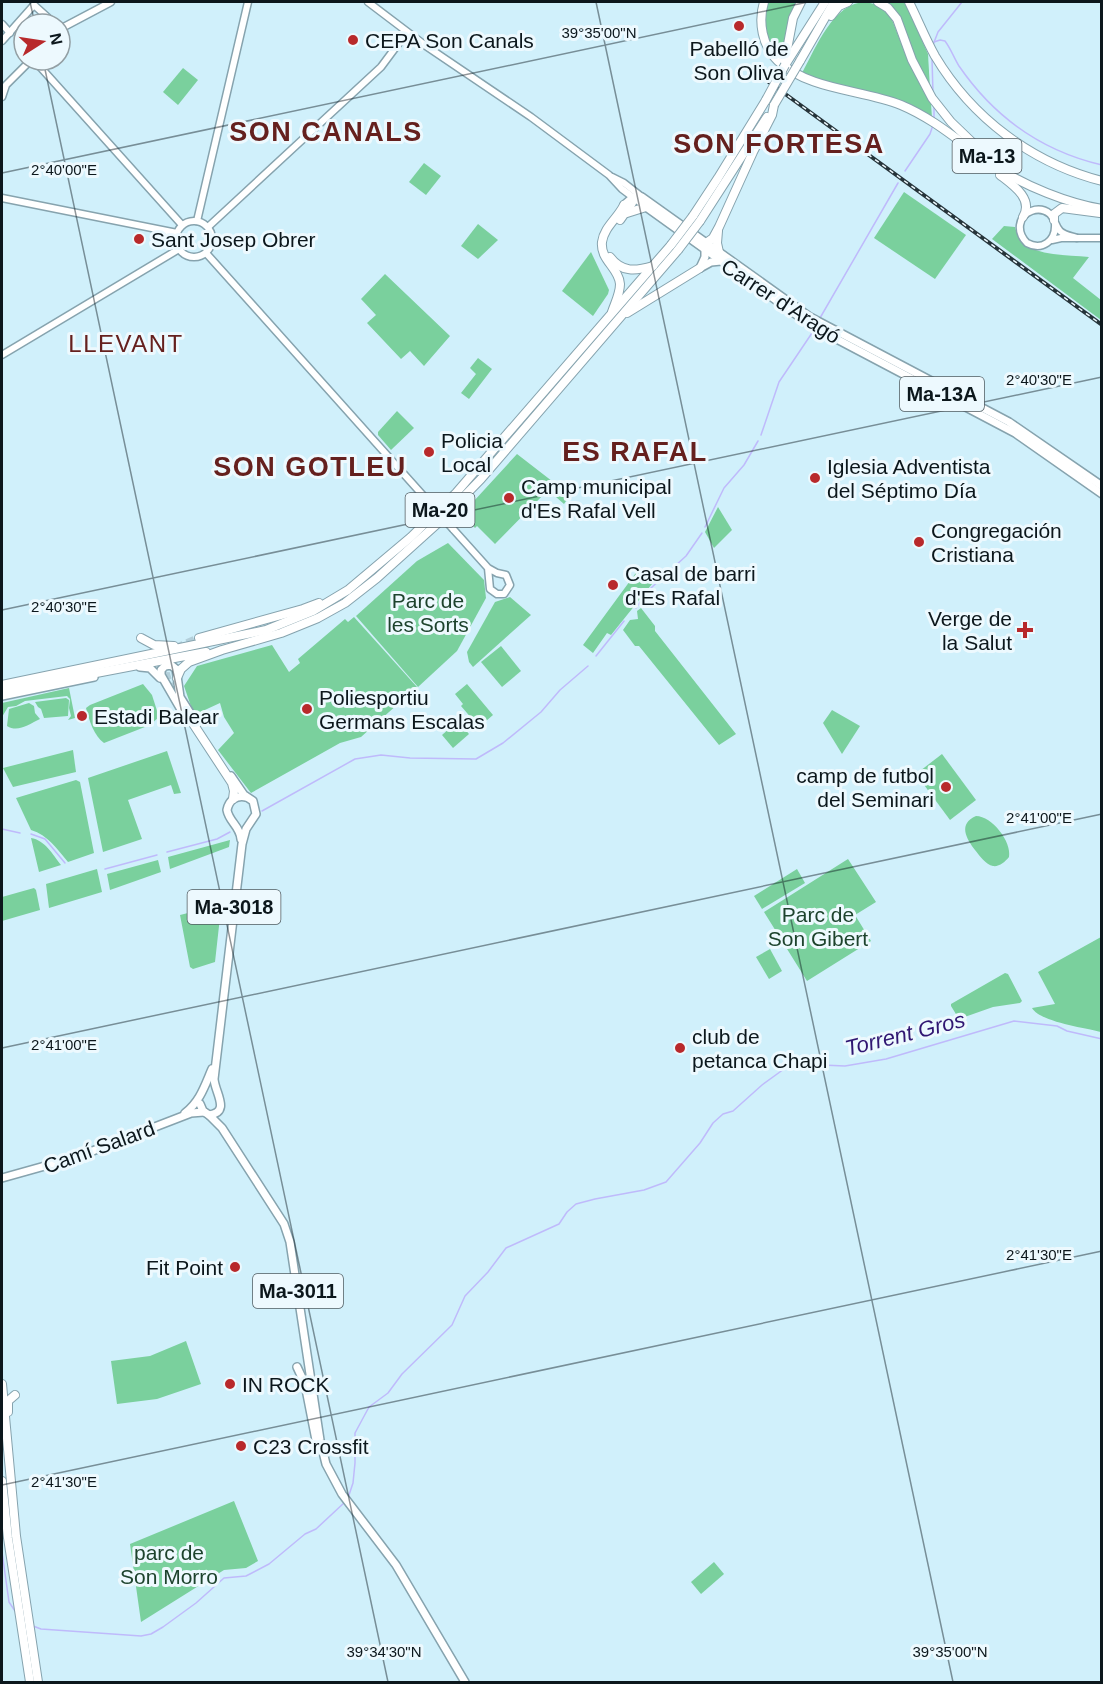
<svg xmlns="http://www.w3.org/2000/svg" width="1103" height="1684" viewBox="0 0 1103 1684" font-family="Helvetica,sans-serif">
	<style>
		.green { fill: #7ad09d }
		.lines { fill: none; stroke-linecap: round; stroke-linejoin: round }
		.stream { stroke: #bfbafb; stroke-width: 1.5 }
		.highway-tunnel { stroke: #b3cfda; stroke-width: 8; stroke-dasharray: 8 4; stroke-linecap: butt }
		.secondary-casing { stroke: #86a3ae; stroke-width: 9 }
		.primary-casing { stroke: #86a3ae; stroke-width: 10 }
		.highway-casing { stroke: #86a3ae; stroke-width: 10 }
		.secondary { stroke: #fff; stroke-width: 6 }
		.primary { stroke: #fff; stroke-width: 7 }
		.highway { stroke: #fff; stroke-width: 8 }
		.rail-casing { stroke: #26343a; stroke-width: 4 }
		.rail { stroke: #edf9fe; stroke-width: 1.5; stroke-dasharray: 4.5; stroke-linecap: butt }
		.secondary-bridge-casing { stroke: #86a3ae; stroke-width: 9; stroke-linecap: butt }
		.highway-bridge-casing { stroke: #86a3ae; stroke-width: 10; stroke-linecap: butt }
		.secondary-bridge { stroke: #fff; stroke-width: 6 }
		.highway-bridge { stroke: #fff; stroke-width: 8 }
		.ticks { fill: none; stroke: #0c171c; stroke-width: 1.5; stroke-opacity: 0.45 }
		.poi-dot { fill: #b8292b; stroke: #edf9fe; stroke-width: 2 }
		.labels { text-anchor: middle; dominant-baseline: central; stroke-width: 6; stroke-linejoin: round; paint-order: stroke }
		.shield { fill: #edf9fe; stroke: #505b60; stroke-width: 1.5 }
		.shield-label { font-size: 20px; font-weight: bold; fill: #0c171c }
		.poi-label { font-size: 21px; fill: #0c171c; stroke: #edf9fe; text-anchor: start }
		.street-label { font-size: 21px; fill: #0c171c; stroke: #edf9fe }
		.park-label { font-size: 21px; fill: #1d432d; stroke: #edf9fe }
		.water-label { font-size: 22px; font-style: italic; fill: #301672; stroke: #edf9fe }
		.quarter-label { font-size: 24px; letter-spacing: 1.5px; fill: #65201e; stroke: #edf9fe }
		.district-label { font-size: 27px; font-weight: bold; letter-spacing: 1.5px; fill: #65201e; stroke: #edf9fe }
		.ticks-label { font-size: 15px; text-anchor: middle; fill: #0c171c; stroke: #edf9fe; stroke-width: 6; stroke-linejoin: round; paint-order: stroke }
	</style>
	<rect width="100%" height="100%" fill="#d0f0fb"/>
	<g class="green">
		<path d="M767,2H797L785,51L780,58C765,42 762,22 767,2Z"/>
		<path d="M866,2L878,5L891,17L908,61L931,104L932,118L882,95L827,82L802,73C816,48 833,2 866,2Z"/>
		<polygon points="884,2 905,2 906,3 928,54 930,89"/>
		<polygon points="183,68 198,80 178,105 163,92"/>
		<polygon points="424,163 441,176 426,195 409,182"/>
		<polygon points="904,192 966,235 935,279 874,238"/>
		<polygon points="478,224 498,240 478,259 461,246"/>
		<path d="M1004,226L1015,227C1022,258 1062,254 1089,257L1073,278L1101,300V320L992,239Z"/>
		<polygon points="591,252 609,290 608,294 593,316 562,291"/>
		<polygon points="385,274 450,336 424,366 410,351 401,359 367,323 376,315 361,299"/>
		<polygon points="478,358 492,369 469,399 461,393 476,374 470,368"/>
		<polygon points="397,411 414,428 391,450 378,435 378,432"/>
		<polygon points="517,454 570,495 564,504 548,490 495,544 477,526 475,528 462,514"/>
		<polygon points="718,507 732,530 714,548 705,532"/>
		<polygon points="448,543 484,580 486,598 457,651 418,687 356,616 417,561"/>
		<polygon points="638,570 652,584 611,635 607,633 593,653 583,645"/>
		<polygon points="510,597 531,615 473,667 469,662 467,652 495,602"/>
		<polygon points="641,608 655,626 655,631 736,734 719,745 639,646 635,646 623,630 630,620 638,619 637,611"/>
		<polygon points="354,617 417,687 361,737 340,743 251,793 218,750 234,733 224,717 220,703 194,715 184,686 197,666 272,645 289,672 300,663 298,659 345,619 348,622"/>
		<polygon points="501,646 521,671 502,687 481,662"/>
		<path d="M143,684L152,695L159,717L150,725L104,743C94,736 89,720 86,708L90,705Z"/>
		<polygon points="467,684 493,715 479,727 461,706 463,704 455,694"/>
		<polygon points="69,688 75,718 68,720 71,716 69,708 70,699 67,696 25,701 16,706 8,707 2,717 2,703"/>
		<polygon points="66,698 69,700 68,716 44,718 41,709 38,707 35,702"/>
		<path d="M29,703L34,706L35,713L40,719C29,724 18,733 7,726L9,709Z"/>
		<polygon points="832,710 860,726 842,754 823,723"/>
		<polygon points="458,721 469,734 453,748 442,735"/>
		<polygon points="73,750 76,772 13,787 3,768"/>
		<polygon points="167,751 181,793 174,794 171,785 128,800 142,839 103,852 88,778"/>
		<polygon points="942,754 976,800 950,820 916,774"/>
		<path d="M76,780L80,782L94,853L68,862C57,849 48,835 31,830L16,798Z"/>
		<path d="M976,816C992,816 1012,842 1009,857C1005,862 999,867 993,866C986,865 979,855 975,850C966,838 958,824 976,816Z"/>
		<path d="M31,838C45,840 53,855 61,865L39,872Z"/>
		<polygon points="230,840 229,847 170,869 168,857"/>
		<polygon points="848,859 876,902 855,915 871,941 807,981 764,912"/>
		<polygon points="158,860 161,872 110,890 107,874"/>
		<polygon points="97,869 102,892 49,908 46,884"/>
		<polygon points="797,869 805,883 762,909 754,896"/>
		<polygon points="34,888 36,890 40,910 2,921 2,897"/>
		<polygon points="202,906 221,908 215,962 193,969 190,967 180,915 200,910"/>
		<path d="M1101,937V1032C1086,1028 1040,1022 1032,1008L1055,1004L1038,972Z"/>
		<polygon points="770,949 782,971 769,979 756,957"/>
		<polygon points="1005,973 1008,974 1022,1001 1020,1003 993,1007 959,1019 951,1006 951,1004"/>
		<polygon points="186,1341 201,1384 157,1399 117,1404 111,1361 150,1356"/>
		<polygon points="234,1501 258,1561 246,1568 224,1570 141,1622 130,1544"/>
		<polygon points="714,1562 724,1574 701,1594 691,1582"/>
	</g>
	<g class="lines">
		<g class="stream">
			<path d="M934,42L940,40L945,41C951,49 954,58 959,66C994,117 1042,151 1102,165"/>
			<polyline points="933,45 938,32 962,2"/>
			<polyline points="932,59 933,93"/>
			<polyline points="934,120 934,107"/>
			<polyline points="905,171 930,134 933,125"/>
			<polyline points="820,318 898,183"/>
			<polyline points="761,435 779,382 812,333"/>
			<polyline points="705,527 724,488 744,465 758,441"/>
			<polyline points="636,608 651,588 686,556 702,533"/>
			<polyline points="596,656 624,621"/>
			<polyline points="262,811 355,759 381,755 410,758 476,759 503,743 541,712 560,690 588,666"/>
			<polyline points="2,829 20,833"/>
			<polyline points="31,834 45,839 65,863"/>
			<polyline points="167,852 217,839 230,832"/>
			<polyline points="105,869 157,855"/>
			<polyline points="348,1498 353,1483 355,1463 355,1433 369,1407 388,1393 402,1374 452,1325 465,1296 488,1272 506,1248 559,1224 567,1212 576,1204 595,1199 644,1190 666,1182 700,1143 713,1123 723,1114 733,1111 762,1085 784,1069 799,1064 845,1066 886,1059 1014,1021 1057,1026 1067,1031 1102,1039"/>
			<polyline points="2,1552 9,1602 17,1614"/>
			<polyline points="33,1626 41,1629 141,1636 151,1634 163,1627 196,1603 224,1578 246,1576 269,1564 305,1534 316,1529 345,1502"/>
		</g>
		<g class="highway-tunnel">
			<polyline points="176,648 199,638"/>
			<polyline points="167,660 166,674 170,686"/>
		</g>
		<g class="secondary-casing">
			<g id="secondary">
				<polyline points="368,2 426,46 531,117 609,175 622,189 646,207"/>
				<polyline points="2,24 10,33"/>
				<polyline points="60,29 111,2"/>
				<polyline points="2,41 34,5 55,24"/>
				<polyline points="34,60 182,225"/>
				<polyline points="2,97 6,85 31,60"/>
				<polyline points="612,177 624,183 642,197"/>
				<polyline points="2,198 177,233"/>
				<circle cx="194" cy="239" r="18"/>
				<polyline points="197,221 248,2"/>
				<path d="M1055,224C1056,241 1042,251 1027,243C1022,238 1019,233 1020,225C1022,211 1039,205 1050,214C1055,219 1055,226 1060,231C1064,235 1071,236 1077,238"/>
				<polyline points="208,227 381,67 407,32"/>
				<polyline points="1052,240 1061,238 1102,238"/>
				<polyline points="206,253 428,501"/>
				<polyline points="2,355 179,249"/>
				<polyline points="453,529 488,568 497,573 506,575 510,585 504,594 497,594 490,589 488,568"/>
			</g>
		</g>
		<g class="primary-casing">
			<g id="primary">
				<polyline points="624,205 631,199 642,197 810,317 1009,422 1102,486"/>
				<polyline points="646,207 812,326 1015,433 1102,494"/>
				<polyline points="700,268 705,257 705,248"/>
				<polyline points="700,268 711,262 721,261"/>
				<polyline points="140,667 150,668 160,678"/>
				<polyline points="2,696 94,677"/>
				<polyline points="187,720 161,675 161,670 165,666 171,665 176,669 180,697 197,724"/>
				<path d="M241,839C240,826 229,822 227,810C229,800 236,795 246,797"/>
				<path d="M200,1104L203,1111L209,1115C231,1112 215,1093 214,1079L242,844L246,829L256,814L253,801L244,795L231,776"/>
				<path d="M185,1113C200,1102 205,1085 212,1069"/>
				<polyline points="209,1115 222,1128 284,1224 290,1242 320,1440 326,1464 342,1494 396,1565 465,1682"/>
				<polyline points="2,1178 77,1157 191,1113 204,1112"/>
				<polyline points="297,1367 305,1384 316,1440"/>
			</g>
		</g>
		<g class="highway-casing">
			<g id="highway">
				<path d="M764,2C758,22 762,46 778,61C811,91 861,89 901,105C937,120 964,146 996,167C1025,186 1067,203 1102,209"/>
				<polyline points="878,2 888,8 897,19 912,60 932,98 951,122 976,146"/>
				<path d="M909,2C918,20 925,38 935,56C972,118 1032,163 1102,181"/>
				<polyline points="831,16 839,6 848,2"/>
				<polyline points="785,60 793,18 801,2"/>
				<polyline points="800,61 834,2"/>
				<polyline points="785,65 825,2"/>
				<path d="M1000,175C1013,185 1034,199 1023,217"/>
				<polyline points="627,213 646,207"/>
				<polyline points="693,216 718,178 766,100"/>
				<polyline points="620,220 632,203 633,198"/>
				<polyline points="1054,220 1054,214 1062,208 1100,213"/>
				<polyline points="700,221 767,117"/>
				<polyline points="718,231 717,243 719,252"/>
				<polyline points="706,243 713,238 719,227 753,152 772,115 774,105"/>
				<path d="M610,257C622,273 636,271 653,266"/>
				<path d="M612,312C615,303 620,294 620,284C619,268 600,260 602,242C604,227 618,218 624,205"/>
				<polyline points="627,313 700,268"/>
				<polyline points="141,638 154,645 174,646"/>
				<polyline points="199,638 303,609 319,603"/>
				<polyline points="177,678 181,669 189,662 222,650 281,633 318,618 345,603 377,578 438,523 481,479 678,250"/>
				<polyline points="2,685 266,630 313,611 348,590 411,537 456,493 671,245"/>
				<polyline points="2,691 206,652"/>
				<polyline points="192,722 232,783 234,791 233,799"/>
				<polyline points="2,1384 16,1536 38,1682"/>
				<polyline points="8,1412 8,1401 15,1395"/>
				<polyline points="2,1481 8,1538 30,1682"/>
			</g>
		</g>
		<use href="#secondary" class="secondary"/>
		<use href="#primary" class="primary"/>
		<use href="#highway" class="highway"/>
		<g class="rail-casing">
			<polyline id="rail" points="766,80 1102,325"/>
		</g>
		<use href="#rail" class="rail"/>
		<g class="secondary-bridge-casing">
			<polyline id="secondary-bridge" points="428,501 453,529"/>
		</g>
		<g class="highway-bridge-casing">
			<g id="highway-bridge">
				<polyline points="766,100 785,65"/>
				<polyline points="774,105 800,61"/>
				<polyline points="671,245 693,216"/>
				<polyline points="678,250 700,221"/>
			</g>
		</g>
		<use href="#secondary-bridge" class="secondary-bridge"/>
		<use href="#highway-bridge" class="highway-bridge"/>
	</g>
	<path class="ticks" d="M30,2L35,24M596,2L953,1682M43,60L388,1682M2,173L808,2M2,610L1102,377M2,1048L1102,814M2,1485L1102,1251"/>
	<g class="poi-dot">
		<circle cx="739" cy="26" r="6"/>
		<circle cx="353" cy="40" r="6"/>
		<circle cx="139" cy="239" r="6"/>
		<circle cx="429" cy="452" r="6"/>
		<circle cx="815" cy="478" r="6"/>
		<circle cx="509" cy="498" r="6"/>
		<circle cx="919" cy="542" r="6"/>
		<circle cx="613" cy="585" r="6"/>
		<path d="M1022 621h6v6h6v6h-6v6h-6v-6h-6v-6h6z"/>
		<circle cx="307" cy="709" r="6"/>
		<circle cx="82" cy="716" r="6"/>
		<circle cx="946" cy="787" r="6"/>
		<circle cx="680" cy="1048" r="6"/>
		<circle cx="235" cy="1267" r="6"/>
		<circle cx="230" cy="1384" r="6"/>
		<circle cx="241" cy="1446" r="6"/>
	</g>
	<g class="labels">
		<g class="shield">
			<rect x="952.5" y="139" width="69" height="34" rx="4.5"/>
			<rect x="900" y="377" width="84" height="34" rx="4.5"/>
			<rect x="405.5" y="493" width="69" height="34" rx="4.5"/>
			<rect x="187.5" y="890" width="93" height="34" rx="4.5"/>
			<rect x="253" y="1274" width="90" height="34" rx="4.5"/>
		</g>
		<g class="shield-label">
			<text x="987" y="156">Ma-13</text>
			<text x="942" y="394">Ma-13A</text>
			<text x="440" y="510">Ma-20</text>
			<text x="234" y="907">Ma-3018</text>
			<text x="298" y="1291">Ma-3011</text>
		</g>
		<g class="poi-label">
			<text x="365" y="40">CEPA Son Canals</text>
			<text x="739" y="48" text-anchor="middle">Pabelló de<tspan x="739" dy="24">Son Oliva</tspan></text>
			<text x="151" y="239">Sant Josep Obrer</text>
			<text x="441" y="440">Policia<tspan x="441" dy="24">Local</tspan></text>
			<text x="827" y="466">Iglesia Adventista<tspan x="827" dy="24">del Séptimo Día</tspan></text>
			<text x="521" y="486">Camp municipal<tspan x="521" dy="24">d'Es Rafal Vell</tspan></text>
			<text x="931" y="530">Congregación<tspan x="931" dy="24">Cristiana</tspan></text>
			<text x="625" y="573">Casal de barri<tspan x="625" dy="24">d'Es Rafal</tspan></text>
			<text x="1012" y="618" text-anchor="end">Verge de<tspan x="1012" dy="24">la Salut</tspan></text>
			<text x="319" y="697">Poliesportiu<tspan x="319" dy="24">Germans Escalas</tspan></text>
			<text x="94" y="716">Estadi Balear</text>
			<text x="934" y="775" text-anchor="end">camp de futbol<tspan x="934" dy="24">del Seminari</tspan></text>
			<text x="692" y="1036">club de<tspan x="692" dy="24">petanca Chapi</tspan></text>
			<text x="223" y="1267" text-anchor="end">Fit Point</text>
			<text x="242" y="1384">IN ROCK</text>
			<text x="253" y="1446">C23 Crossfit</text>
		</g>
		<g class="street-label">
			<text transform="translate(781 301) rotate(33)">Carrer d'Aragó</text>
			<text transform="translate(99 1147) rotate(-20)">Camí Salard</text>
		</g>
		<g class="park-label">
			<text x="428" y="600">Parc de<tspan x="428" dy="24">les Sorts</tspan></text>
			<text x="818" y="914">Parc de<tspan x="818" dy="24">Son Gibert</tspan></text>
			<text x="169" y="1552">parc de<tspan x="169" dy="24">Son Morro</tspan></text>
		</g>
		<g class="water-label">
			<text transform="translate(905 1034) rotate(-14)">Torrent Gros</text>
		</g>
		<g class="quarter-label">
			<text x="126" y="343">LLEVANT</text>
		</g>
		<g class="district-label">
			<text x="326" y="132">SON CANALS</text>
			<text x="779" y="144">SON FORTESA</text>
			<text x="635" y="452">ES RAFAL</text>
			<text x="310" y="467">SON GOTLEU</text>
		</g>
	</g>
	<g class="ticks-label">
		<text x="599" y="38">39°35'00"N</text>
		<text x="64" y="175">2°40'00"E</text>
		<text x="1039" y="385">2°40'30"E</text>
		<text x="64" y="612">2°40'30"E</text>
		<text x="1039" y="823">2°41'00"E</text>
		<text x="64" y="1050">2°41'00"E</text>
		<text x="1039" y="1260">2°41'30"E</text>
		<text x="64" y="1487">2°41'30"E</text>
		<text x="384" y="1657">39°34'30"N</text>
		<text x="950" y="1657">39°35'00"N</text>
	</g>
	<rect width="1103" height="1684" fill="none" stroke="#0c171c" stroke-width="6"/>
	<g transform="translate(42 42) rotate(78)"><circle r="28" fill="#edf9fe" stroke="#939fa4" stroke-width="1.5"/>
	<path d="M0-4.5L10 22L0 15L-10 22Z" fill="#b8292b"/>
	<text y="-9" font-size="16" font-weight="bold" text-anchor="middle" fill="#0c171c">N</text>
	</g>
</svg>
